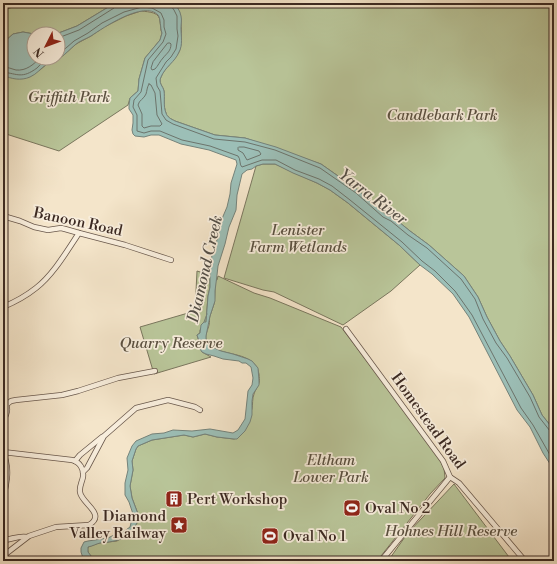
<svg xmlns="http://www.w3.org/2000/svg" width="557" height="564" viewBox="0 0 557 564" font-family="'Libre Bodoni',serif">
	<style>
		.green { fill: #b9c599; stroke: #7a775e }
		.water { fill: #9cbfb7; stroke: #75837b }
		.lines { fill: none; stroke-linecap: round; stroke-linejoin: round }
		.shore { stroke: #6c746c; stroke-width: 1 }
		.stream { stroke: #75837b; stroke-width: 1 }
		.street-casing { stroke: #69584c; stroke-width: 6 }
		.street { stroke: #f8eedd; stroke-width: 4.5 }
		.labels { text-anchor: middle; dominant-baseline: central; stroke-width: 3.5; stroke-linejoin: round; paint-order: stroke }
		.park-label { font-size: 15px; font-style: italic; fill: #5a5040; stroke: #f8eedd }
		.street-label { font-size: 15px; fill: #3b2922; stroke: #f8eedd }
		.poi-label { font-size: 15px; fill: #3b2922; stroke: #f8eedd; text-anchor: start }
		.water-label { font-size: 16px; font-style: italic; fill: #534e47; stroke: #f8eedd }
	</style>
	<rect width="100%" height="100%" fill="#f4e5ca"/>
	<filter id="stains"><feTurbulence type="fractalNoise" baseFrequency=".005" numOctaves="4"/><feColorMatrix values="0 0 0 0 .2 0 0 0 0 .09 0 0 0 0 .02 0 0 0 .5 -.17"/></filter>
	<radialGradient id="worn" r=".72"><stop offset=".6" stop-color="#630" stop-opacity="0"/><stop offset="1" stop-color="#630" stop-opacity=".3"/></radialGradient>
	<g class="green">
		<polygon points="53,3 115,3 77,26 56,34 34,34 23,32 13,34 3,43 3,10 17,6 31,7 40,7"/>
		<path d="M173,3H554V430L542,415L533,395L510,356L500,341L487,317L478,297L464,276L429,245L410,231L394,218L385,214L358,190L321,164L245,138L215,135L175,121C171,119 167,117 166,113C163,106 165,98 164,91C163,86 158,83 161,77C165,67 174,62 179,52C183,45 182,15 177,7C176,6 174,4 173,3Z"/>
		<path d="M141,11C150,12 160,12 160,22C161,27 160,29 162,33L160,40L145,58L139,79L138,91L130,98L128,105L59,151L3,133V75L40,70L48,63L59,59L76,44L91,36L104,27L126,16Z"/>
		<polygon points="263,164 275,164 317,183 330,190 348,203 399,245 420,265 391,291 343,325 274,292 263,290 224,278 256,166"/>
		<polygon points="197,271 210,275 210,287 208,296 206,322 200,330 200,333 197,335 202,352 211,357 154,374 140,327 195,311"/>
		<path d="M218,276L254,293L270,298L341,327L435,451L444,468L445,478L430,494L377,561H95C92,556 86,553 88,547L99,543L117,541L133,530L137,523V520L138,514L132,498L130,486L133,470L132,461L136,449L138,446L152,440L184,435L193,437L205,434L217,437L234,439C244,437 245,425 249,417C250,414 251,411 252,409C253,404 252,399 254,394C255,390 258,387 259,383C260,380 259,377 259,374C255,347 210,359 206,339C205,334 208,330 209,325C210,322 209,318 210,316C211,312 213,308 214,304C215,297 215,290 215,283L216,280H217Z"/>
		<polygon points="454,484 512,561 388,561 407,534"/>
	</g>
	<path class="water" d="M115,3H173C177,7 180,10 181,16C182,20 181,24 181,28C181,36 183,45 179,52C175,62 165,67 161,77C158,83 163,86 164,91C165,98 163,106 166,113C167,117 171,119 175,121L215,135L245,138L276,147L321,164L358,190L385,214L394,218L410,231L429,245L464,276L478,297L487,317L500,341L510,356L533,395L542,415L554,430V470L543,453L530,427L517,410L469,317L453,294L432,274L420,265L399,245L348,203L330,190L317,183L293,173L275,164H263L256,166L252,169L247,170L242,174L237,195L236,210L229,227L225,244L218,266L217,275L215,291V301L210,316L206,336V340L208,343L212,347L221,351L233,354L248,359L252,361L258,368L259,381V385L253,394L252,401V415L250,422L245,431L237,439H234L217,437L205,434L193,437L184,435L152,440L138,446L136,449L132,461L133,470L130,486L132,498L138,514L137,520V523C127,540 119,541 100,543C96,544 93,546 88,547V552L95,561H86L83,558L81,552V548L84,542L88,541L108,538L112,536L119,535L130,527L131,523V520L133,514L129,502L125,495V483L128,470L127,458L132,446L136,441L152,434L164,433L173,430L192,431L210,429L233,433L238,430L245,419L248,391L252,385L253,378L251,367L246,363H242L239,361L223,359L214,356L206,354L202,352L196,343L197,341L198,342L199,341L197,335L200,333L201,325L204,322H206L208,296L210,287V268L212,255L216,242L218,238L221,221L227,207L230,194L231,183L237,164L236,160L209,150L181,144L159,135H151L144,137L135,136L133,134L132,130L133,123V115L129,109V105L130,98L138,91L139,79L145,58L160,40L162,33C160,28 161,19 158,15C144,0 103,28 91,36C86,39 79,41 75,45C70,49 66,54 61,57C57,60 51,61 47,64C41,68 37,74 30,77C21,81 11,79 3,75V43L13,34L23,32L34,34V58H58V34H56L77,26Z"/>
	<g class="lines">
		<g class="shore">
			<polyline points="170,3 171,6 174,10 177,16 177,29 178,36 176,49 171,57 166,62 156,78 157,86 160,91 162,114 166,120 173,124 214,139 245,142 275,150 320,168 356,193 383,217 391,221 408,235 427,248 461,279 475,299 483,319 496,343 507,358 530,397 539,417 550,431 554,432"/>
			<polyline points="58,38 79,30 114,8 116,6 116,3"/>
			<path d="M168,43H170L171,44C171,51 167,53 163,58C160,61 158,66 155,69L152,70L151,68L153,62Z"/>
			<path d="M58,55L74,41L88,33L102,23L124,12L142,7L152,8L161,13L164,20V27L166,34L163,42L148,60L141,92L134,100L133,107L137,115V131L144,133L151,131H160L182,140L210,146L238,156C241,159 239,165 242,167L262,160H276L295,170L319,179L332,186L350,200L402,242L422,261L435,271L455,291L472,315L521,408L533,425L554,462"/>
			<path d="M3,67C8,67 12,69 16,70C26,71 33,65 40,58"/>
			<path d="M3,72C18,74 22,79 37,68C41,64 44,60 50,58"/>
			<path d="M149,84L151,85L155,93L157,115L162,124L160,126H151L144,128L142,126V114L138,105C139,100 144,99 146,94C147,91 147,87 149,84Z"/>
			<polygon points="239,147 244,147 259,151 261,154 260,155 247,160 243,153 238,150 238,148"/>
		</g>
		<polyline class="stream" points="204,322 207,314"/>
		<g class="street-casing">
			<g id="street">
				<polyline points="3,216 20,221 34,227 48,230 61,228 65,229 79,233 125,245 171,260"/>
				<path d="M3,307C15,302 26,296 36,288C53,275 67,251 79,233"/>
				<polyline points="346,329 443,461 450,477 459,483 525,561"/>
				<polyline points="6,405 11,401 16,400 62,395 78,391 118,378 155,371"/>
				<path d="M3,421C6,416 9,410 6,405"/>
				<path d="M3,452L72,460C80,462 84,469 83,477C82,482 79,487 80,492C81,503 107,514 89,525L56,527L29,536L3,556"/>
				<path d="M3,453C10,467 7,483 3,498"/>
				<polyline points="75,461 80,455 102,437"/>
				<polyline points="83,472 87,468 104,436 136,408 168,400 195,407 200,410"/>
				<path d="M3,540C11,540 19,535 27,537"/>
				<polyline points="381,561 450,477"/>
			</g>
		</g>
		<use href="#street" class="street"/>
	</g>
	<defs>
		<g id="building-square" transform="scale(0.9)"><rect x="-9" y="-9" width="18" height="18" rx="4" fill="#8f2418" stroke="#f8eedd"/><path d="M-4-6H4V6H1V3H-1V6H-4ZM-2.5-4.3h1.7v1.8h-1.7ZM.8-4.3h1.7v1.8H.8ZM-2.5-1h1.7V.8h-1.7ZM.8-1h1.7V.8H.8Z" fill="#fff"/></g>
		<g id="stadium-square" transform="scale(0.9)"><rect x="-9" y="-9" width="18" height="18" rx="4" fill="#8f2418" stroke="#f8eedd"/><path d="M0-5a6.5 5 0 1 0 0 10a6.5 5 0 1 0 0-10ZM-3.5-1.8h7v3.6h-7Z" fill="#fff"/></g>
		<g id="sight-square" transform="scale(0.9)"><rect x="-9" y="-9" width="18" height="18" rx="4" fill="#8f2418" stroke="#f8eedd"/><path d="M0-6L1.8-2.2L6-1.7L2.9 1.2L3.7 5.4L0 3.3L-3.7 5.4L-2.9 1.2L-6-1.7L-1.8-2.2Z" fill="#fff"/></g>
	</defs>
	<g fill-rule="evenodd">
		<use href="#building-square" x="174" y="499"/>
		<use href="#stadium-square" x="352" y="508"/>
		<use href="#sight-square" x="179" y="525"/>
		<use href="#stadium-square" x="270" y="536"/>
	</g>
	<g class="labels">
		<g class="park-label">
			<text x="69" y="97">Griffith Park</text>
			<text x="442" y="115">Candlebark Park</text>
			<text x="298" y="230">Lenister<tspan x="298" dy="17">Farm Wetlands</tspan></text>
			<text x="171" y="343">Quarry Reserve</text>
			<text x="331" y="460">Eltham<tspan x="331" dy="17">Lower Park</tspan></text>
			<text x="451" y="531">Hohnes Hill Reserve</text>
		</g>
		<g class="street-label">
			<text transform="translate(78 222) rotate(12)">Banoon Road</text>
			<text transform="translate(428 421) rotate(54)">Homestead Road</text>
		</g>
		<g class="poi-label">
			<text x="187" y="499">Pert Workshop</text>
			<text x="365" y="508">Oval No 2</text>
			<text x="166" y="516" text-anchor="end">Diamond<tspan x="166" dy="17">Valley Railway</tspan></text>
			<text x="283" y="536">Oval No 1</text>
		</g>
		<g class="water-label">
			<text transform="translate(373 197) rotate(37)">Yarra River</text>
			<text transform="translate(205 269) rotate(-77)">Diamond Creek</text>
		</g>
	</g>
	<rect width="557" height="564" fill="none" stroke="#f4e5ca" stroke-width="16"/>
	<rect x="4" y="4" width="549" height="556" fill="none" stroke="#3b2922" stroke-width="2"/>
	<rect x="8" y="8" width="541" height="548" fill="none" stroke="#3b2922"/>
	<g transform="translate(46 46) rotate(228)"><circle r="19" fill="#f8eedd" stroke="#ac9f92"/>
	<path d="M0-3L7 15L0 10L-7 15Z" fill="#8f2418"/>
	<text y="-6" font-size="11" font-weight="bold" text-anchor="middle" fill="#3b2922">N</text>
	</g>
	<rect width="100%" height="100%" filter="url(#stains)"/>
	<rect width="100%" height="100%" fill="url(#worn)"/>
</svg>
